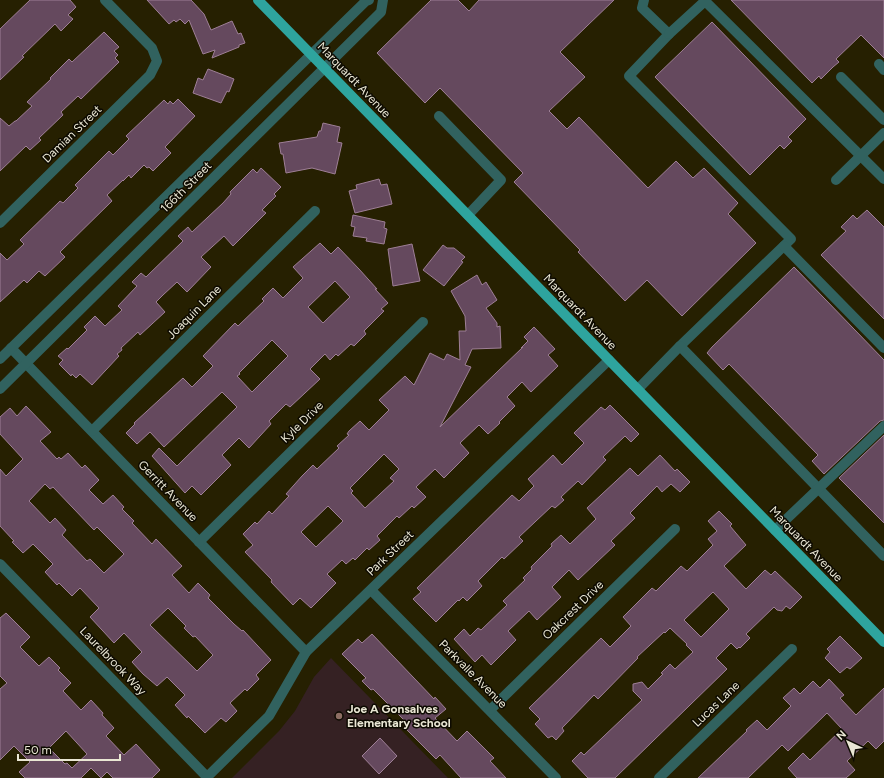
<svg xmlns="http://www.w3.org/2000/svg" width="884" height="778" viewBox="0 0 884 778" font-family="Figtree,sans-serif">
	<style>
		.education { fill: #352123 }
		.building { fill: #65495e; stroke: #9e7f96; fill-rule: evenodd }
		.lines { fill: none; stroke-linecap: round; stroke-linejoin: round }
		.minor { stroke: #31625f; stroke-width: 10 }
		.major { stroke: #2ea49e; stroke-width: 10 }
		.education-dot { fill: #8d6e63; stroke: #0d0a01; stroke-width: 1.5 }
		.labels { text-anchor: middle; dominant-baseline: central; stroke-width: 3; stroke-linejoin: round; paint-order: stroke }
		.street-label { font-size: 12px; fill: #eae7d4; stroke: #0d0a01 }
		.poi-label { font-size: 12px; font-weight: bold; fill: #eae7d4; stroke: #0d0a01; text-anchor: start }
	</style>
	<rect width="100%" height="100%" fill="#262001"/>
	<polygon class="education" points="331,658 448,778 232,778 279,731 295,711 314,677"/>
	<g class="building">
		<polygon points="30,0 70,0 76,7 68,15 73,19 61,31 55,24 22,56 24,57 0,80 0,29"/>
		<polygon points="147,0 191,0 204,14 211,30 232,21 238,34 241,33 245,43 239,45 239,47 212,58 215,50 203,54 189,20 185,24 180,19 176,22 174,20 169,24"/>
		<polygon points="431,0 458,0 469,11 479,0 614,0 560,52 585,77 549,111 567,129 579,117 648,188 676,161 693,178 704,168 738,203 728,214 756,243 682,316 647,280 625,301 578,252 580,250 514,182 523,173 440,88 425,103 377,53"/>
		<polygon points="731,0 884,0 884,58 861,35 836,59 839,62 833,67 821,79 819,76 812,83"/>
		<polygon points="712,22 806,119 788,137 792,141 784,149 780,145 750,175 655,77"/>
		<polygon points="104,32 119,47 114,51 118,55 115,58 119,62 81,99 78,96 61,112 63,115 39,138 41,140 30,150 26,146 0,171 0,118 9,126 15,121 16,121 32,106 27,102 51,79 50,78 69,59 72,62"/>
		<polygon points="208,69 234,79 229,92 227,91 221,103 193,93 198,78 203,80"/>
		<polygon points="178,99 195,116 165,147 171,153 153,171 149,167 147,168 144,165 131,178 129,175 123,181 123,180 107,195 112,201 60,252 65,257 45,276 39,271 27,283 24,280 0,302 0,253 7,260 24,244 20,240 60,201 63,203 78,188 75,185 109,151 113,155 129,139 126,136 164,100 168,104 170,101 173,104"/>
		<polygon points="323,123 340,127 337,142 342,143 335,174 312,168 286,173 283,154 281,154 279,143 317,137 319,131 321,131"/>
		<polygon points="261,168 281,187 274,194 276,196 262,210 266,213 233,246 224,236 201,257 211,267 187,292 177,282 163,295 156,302 165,312 140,335 138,332 121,348 122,350 117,354 119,356 92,385 80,374 76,378 72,374 71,376 59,364 63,360 58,356 67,348 68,349 87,330 84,327 95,316 105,326 122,310 118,306 137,286 132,282 141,273 146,277 183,241 178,236 188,227 192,232 223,203 231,194 230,192 253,169 257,173"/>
		<polygon points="379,179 381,185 387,184 392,204 355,213 349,191 357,189 356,185"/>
		<polygon points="867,210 884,227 884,319 821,255 846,231 841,227 853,215 857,219"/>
		<polygon points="353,215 385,222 384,228 387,229 384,244 366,241 367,238 353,236 355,227 351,226"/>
		<path d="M320,243L331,254L338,247L359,269L377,289H375L388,303L381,309L384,311L364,331L366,334L354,346L351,344L338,356L336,354L330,360L325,354L310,369L320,379L290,407L286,404L269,421L271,424L249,448L239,438L222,455L231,465L201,495L192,486L185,493L152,456L159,448L177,466L237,407L222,392L164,447L150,432L137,444L126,433L135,424L134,423L183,378L192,387L213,366L203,356L235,323L238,326L264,301L262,299L273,288L283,298L303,278L293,267ZM335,281L350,297L323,323L308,307ZM272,340L288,356L252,392L237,376L240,374L239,373Z"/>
		<polygon points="412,244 420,281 393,286 388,249"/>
		<polygon points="443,245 447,248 454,248 465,257 461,261 463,262 444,286 423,270"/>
		<polygon points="794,267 884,360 884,420 880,421 824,474 812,461 818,455 729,364 723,370 707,353 712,347"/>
		<path d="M477,275L482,285L486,282L497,300L486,308L497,323V327L500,326L501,348L472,349L465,365L471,367L440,427L523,347L521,348L528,341L524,337L534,327L555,349L548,355L558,366L531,392L522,382L507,397L515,406L499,422L500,423L488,434L479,425L460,443L469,453L444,478L435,469L416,487L426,497L414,508L412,506L399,518L397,516L377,536L380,540L369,550L367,548L355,560L353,558L346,564L342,560L327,574L336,583L311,608L300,598L293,605L271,582L272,580L245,552L253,545L243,534L255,522L257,524L269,511L272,514L289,496L286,494L302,476L313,465L317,469L339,448L337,446L349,435L347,434L349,431L360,421L369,430L389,410L379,400L405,376L414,385L430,353L444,360L447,354L460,360L459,331H466L465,316L451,291ZM384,454L399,469L390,478L394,481L365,508L351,493L353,491L350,488ZM328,506L343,521L316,547L301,532Z"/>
		<polygon points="610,405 639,434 631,442 625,436 603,457 606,460 582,485 578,481 561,497 564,500 555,508 552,506 519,537 523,541 504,559 502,557 478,581 482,586 467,601 463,597 459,601 458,600 436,622 413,599 421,592 417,588 512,495 519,501 534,486 528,479 553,455 562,465 584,443 574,433 601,407 605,410"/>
		<path d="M26,406L51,432L40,441L57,459L59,457L61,459L68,453L82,468L85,465L99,480L89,490L103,504L113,495L124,507L122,509L134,521L132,523L152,544L156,539L182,566L172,575L189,593L198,583L210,595L208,598L234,624L242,631L243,630L271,660L256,675L259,679L247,691L245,689L230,703L237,711L226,722L221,718L205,733L188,716L187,718L175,705L185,695L167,677L157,686L143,674L132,662L142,652L124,633L114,643L90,617L99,608L80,588L72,596L59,583L57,585L45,572L53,564L33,544L23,553L12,542L14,541L0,526V469L6,476L23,459L0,434V417L10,408L17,416ZM45,484L50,489L53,487L94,530L97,527L124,554L104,573L90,559L87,561L62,535L66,530L55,518L50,523L29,501ZM168,608L186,626L184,628L193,637L195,636L213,655L197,671L150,625Z"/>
		<polygon points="884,435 884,523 839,478"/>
		<polygon points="660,455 675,471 677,469 690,482 680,492 671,484 662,492 657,486 630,513 635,518 611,541 615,545 578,580 569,570 552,587 561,597 537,620 529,611 508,631 516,640 491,665 482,655 475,662 454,639 464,629 470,636 478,628 481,630 507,605 503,601 525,580 523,578 532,569 531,567 552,546 551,544 561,535 570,544 596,519 587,508 630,468 638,476"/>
		<path d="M719,511L732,524L730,526L746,545L724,566L746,589L765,570L771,575L775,571L802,597L790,609L786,606L782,611L777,610L774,607L746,634L750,638L740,648L739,647L737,649L731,643L716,658L727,669L615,778H588L572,761L581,752L584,755L642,700L633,691V684L642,682L648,689L663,674L661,673L670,664L675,669L693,652L686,645L687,644L670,628L665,633L664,632L637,657L638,658L598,699L594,695L562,728L564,731L556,740L552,736L548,738L535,724L540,719L529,708L601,638L610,647L631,626L623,617L652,588L656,591L681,566L687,571L713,545L708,539L717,531L708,521ZM713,592L729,609L701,637L684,620Z"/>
		<path d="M6,613L30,637L20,647L39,666L49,657L60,668L58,670L71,683L63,691L81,710L91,700L103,713L102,715L114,728L106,736L124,755L136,744L160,770L152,778H113L107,772L101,778L91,768L81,778H25L19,772L30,762L14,746L0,760V689L7,683L0,676V618ZM66,731L87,754L72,768L67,763L65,764L49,748Z"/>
		<polygon points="372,634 434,699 435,697 446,709 435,718 457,741 467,731 494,758 490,761 506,778 461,778 440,755 436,759 405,728 409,725 373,689 371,690 362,681 366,678 342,654 358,639 362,643"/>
		<polygon points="840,636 862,658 850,669 847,667 840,673 825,658 830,652 827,649"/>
		<polygon points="829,679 844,695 840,698 856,715 884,688 884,741 876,749 868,741 847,761 855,770 846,778 797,778 788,768 803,753 810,760 842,729 827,713 788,751 782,745 748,778 698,778 747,731 746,730 757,720 767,730 791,706 783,698 794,688 800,694 813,681 820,688"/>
		<polygon points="380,738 397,756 379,774 362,756"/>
	</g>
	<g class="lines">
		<g class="minor">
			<polyline points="644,0 642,8 669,34 629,76 791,239 680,346"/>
			<polyline points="669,34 705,1 884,179"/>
			<polyline points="879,64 884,70"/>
			<polyline points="841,77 884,120"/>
			<polyline points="439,116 501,180 468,215"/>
			<polyline points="836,180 884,133"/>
			<polyline points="0,223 150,75 157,61 152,48 105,0"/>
			<polyline points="784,246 884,348"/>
			<polyline points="11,348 306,652"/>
			<polyline points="0,359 366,1 369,0"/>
			<polyline points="0,389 381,12 383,0"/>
			<polyline points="638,389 680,346 884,556"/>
			<polyline points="92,431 315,211"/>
			<polyline points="775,530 884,426"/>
			<polyline points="199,542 423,322"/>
			<polyline points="0,564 207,777"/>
			<polyline points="371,590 556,778"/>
			<polyline points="490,710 675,529"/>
			<polyline points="206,778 269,716 306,652 609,360"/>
			<polyline points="659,778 792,649"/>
		</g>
		<polyline class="major" points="258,0 884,642"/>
	</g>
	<circle class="education-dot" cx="339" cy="716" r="4"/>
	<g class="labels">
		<g class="street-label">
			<text transform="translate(354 80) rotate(46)">Marquardt Avenue</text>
			<text transform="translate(72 134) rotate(-44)">Damian Street</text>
			<text transform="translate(186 187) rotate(-45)">166th Street</text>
			<text transform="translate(194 312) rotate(-45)">Joaquin Lane</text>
			<text transform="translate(580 312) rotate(46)">Marquardt Avenue</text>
			<text transform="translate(302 422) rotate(-44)">Kyle Drive</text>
			<text transform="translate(168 491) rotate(46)">Gerritt Avenue</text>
			<text transform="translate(806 544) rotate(46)">Marquardt Avenue</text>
			<text transform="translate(390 553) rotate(-44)">Park Street</text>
			<text transform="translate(573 610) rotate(-44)">Oakcrest Drive</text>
			<text transform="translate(113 661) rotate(46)">Laurelbrook Way</text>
			<text transform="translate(473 674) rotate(45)">Parkvalle Avenue</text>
			<text transform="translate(716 704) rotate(-44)">Lucas Lane</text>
		</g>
		<g class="poi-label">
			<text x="347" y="709">Joe A Gonsalves<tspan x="347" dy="14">Elementary School</tspan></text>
		</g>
	</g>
	<g transform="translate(848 742) rotate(316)" stroke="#0d0a01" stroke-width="3" paint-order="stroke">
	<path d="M0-3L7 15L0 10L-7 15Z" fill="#eae7d4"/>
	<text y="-6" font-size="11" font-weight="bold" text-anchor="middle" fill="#eae7d4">N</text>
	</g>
	<path d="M18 754v6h102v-6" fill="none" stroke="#eae7d4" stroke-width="2"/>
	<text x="24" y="754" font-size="12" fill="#eae7d4" stroke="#0d0a01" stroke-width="3" paint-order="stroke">50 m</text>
</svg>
